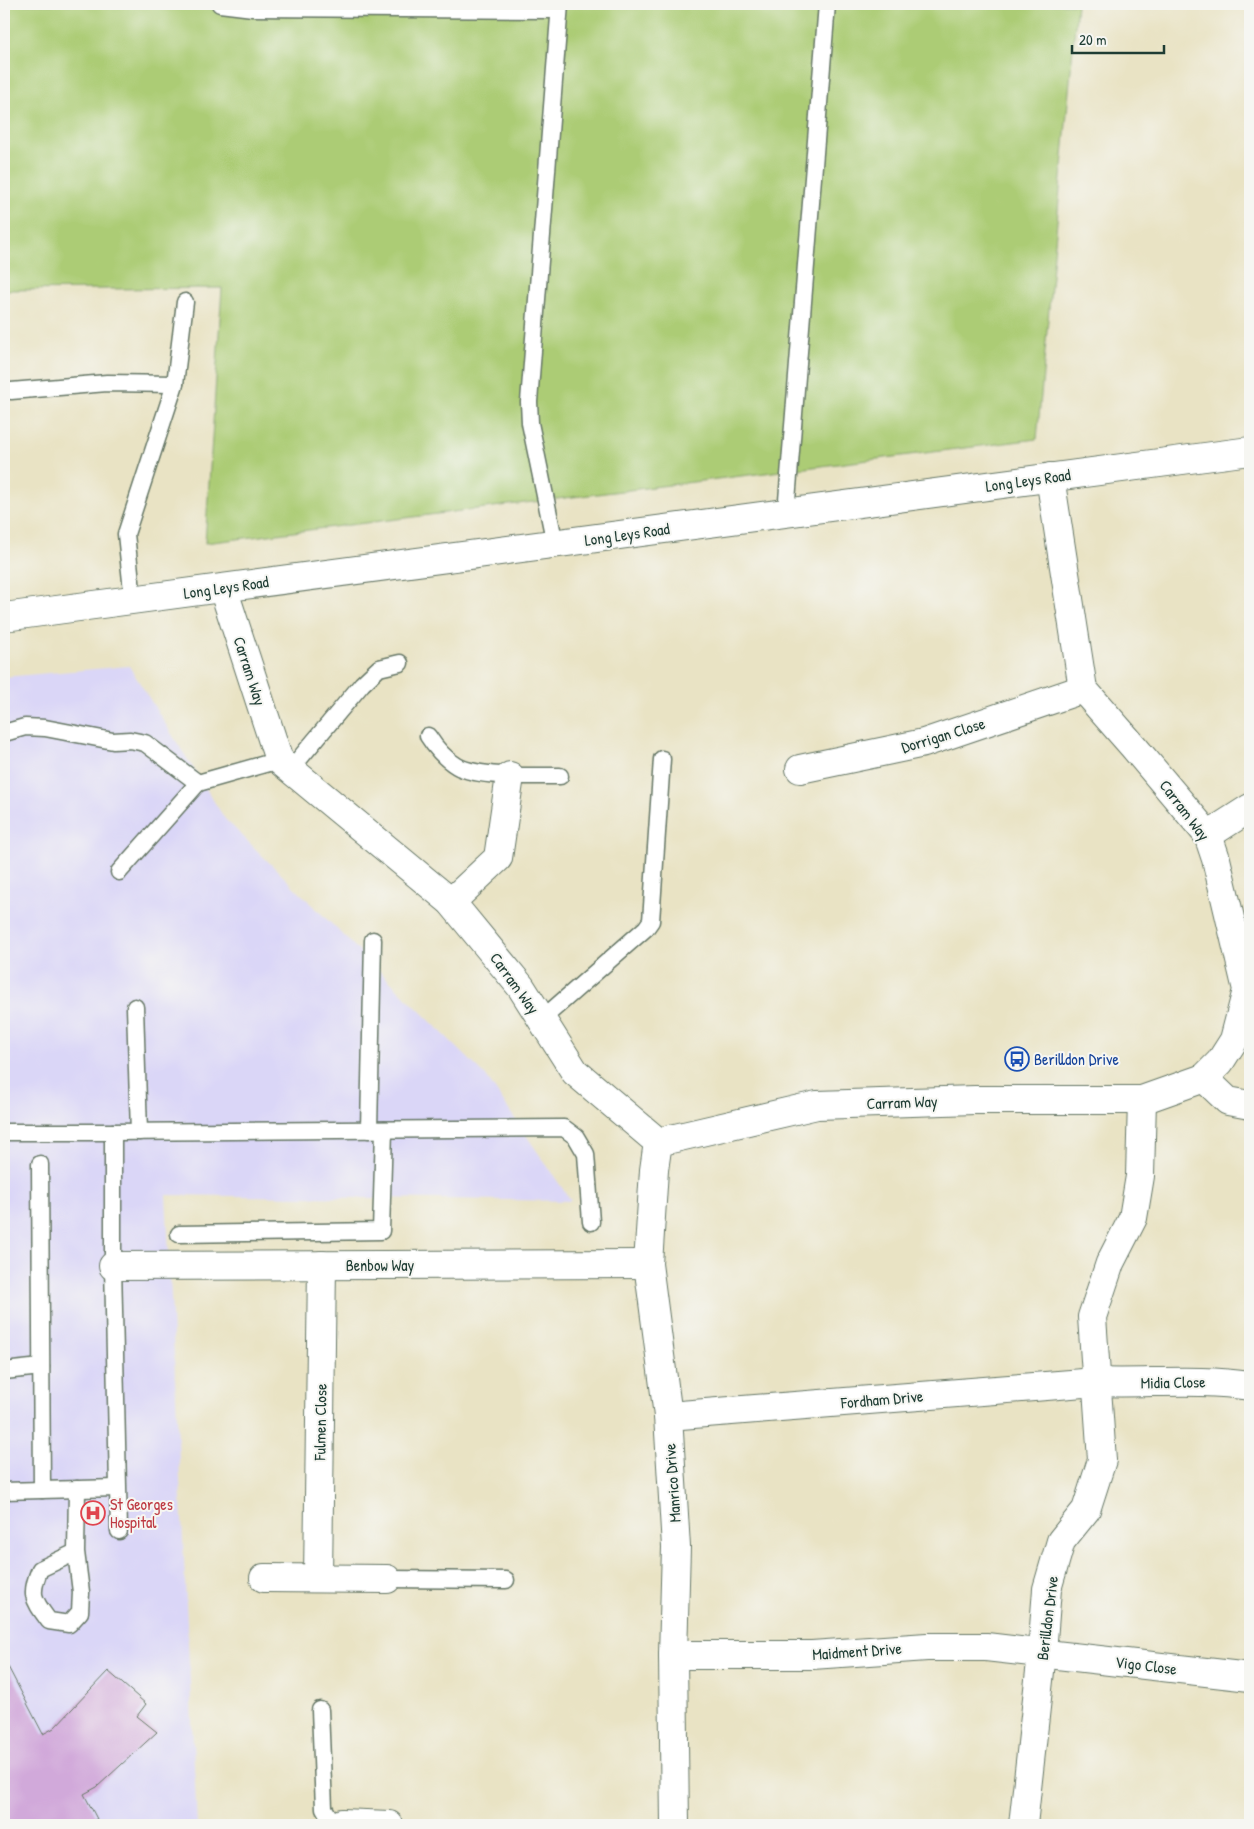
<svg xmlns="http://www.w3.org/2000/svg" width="1254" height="1829" viewBox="0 0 1254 1829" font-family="'Patrick Hand',sans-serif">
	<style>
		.built { fill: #dad6f7 }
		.green { fill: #accc74; stroke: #668454 }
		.building { fill: #d1a9da }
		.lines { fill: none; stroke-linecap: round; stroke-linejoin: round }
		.service-casing { stroke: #676; stroke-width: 19 }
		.minor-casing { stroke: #676; stroke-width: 30 }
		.tertiary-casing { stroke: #676; stroke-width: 30 }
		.service { stroke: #fff; stroke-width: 16 }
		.minor { stroke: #fff; stroke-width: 28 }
		.tertiary { stroke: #fff; stroke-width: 28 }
		.labels { text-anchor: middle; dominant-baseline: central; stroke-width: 4; stroke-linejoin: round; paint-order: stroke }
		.street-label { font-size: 16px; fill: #1f3d34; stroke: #f6f6f2 }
		.transit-label { font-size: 16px; fill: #164399; stroke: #f6f6f2; text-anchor: start }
		.health-label { font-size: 16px; fill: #be3a42; stroke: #f6f6f2; text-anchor: start }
	</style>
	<rect width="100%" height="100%" fill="#f6f6f2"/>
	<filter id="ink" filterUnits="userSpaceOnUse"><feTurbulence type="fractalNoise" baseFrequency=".02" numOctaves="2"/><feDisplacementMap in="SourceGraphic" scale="10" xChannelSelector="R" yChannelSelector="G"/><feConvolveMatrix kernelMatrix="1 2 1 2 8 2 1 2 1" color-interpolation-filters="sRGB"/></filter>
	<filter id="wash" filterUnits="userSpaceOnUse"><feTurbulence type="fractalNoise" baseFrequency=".0096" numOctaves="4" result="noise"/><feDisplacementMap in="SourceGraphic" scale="20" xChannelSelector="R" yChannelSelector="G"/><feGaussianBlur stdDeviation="1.12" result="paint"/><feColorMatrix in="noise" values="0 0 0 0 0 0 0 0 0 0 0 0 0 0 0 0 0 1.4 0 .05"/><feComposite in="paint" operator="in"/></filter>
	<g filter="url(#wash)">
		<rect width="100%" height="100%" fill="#e9e3c4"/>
		<polygon class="built" points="129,666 225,819 485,1075 571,1201 166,1195 197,1825 4,1825 4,677"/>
		<polygon class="green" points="4,4 1077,4 1037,439 205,543 222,288 4,290"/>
		<g id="blocks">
			<polygon class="building" points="4,1659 43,1734 54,1728 108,1671 146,1704 137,1716 157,1732 97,1787 84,1794 97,1819 84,1825 4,1825"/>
		</g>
	</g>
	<g filter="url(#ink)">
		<use href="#blocks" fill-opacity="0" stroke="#676" stroke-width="1"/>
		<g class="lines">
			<g class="service-casing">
				<g id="service">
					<polyline points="220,4 253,8 559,10"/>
					<polyline points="11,391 107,383 175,384"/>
					<polyline points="786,513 827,4"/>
					<polyline points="555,544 530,423 529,402 560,4"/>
					<polyline points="133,600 126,534 175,384 185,302"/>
					<polyline points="4,733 25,727 45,728 113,741 130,740 145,743 198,783 279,760"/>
					<path d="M428,736C435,747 445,759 457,766C478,778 535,776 560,776"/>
					<polyline points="290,770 362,684 379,668 400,663"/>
					<polyline points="119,872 198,783"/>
					<polyline points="135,1007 139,1132"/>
					<polyline points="541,1020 646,928 651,921 662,759"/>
					<polyline points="369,1130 373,940"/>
					<polyline points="4,1132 113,1132 113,1266 119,1531"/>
					<polyline points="113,1132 564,1128 576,1137 586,1154 591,1222"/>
					<polyline points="40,1164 42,1490"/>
					<polyline points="179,1234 381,1231 384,1130"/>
					<polyline points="4,1371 41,1367"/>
					<polyline points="4,1491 117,1488"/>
					<path d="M76,1552L40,1569C29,1595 33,1599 49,1621L69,1624L80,1612L81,1592L76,1552L77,1489"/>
					<polyline points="387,1579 506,1580"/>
					<polyline points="320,1710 324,1808 331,1820 342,1823"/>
				</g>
			</g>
			<g class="minor-casing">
				<g id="minor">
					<polyline points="223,588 279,760 451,902 521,987 575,1072 658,1142 817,1105 975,1100 1142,1100 1204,1078 1220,1062 1234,1040 1247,990 1216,859 1208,835 1133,746 1083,689 1050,477"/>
					<polyline points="800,769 924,743 1083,689"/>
					<polyline points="1208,835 1250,808"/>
					<polyline points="451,902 498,858 510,776"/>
					<polyline points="1204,1078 1228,1101 1250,1105"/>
					<polyline points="658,1142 654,1170 648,1264 668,1416 676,1547 673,1655 675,1825"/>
					<polyline points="113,1266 648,1264"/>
					<path d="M668,1416L1096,1382C1147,1384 1199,1378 1250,1386"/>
					<polyline points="264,1578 387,1579"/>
					<polyline points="318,1578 322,1265"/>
					<polyline points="673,1655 812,1655 927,1647 986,1647 1250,1677"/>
					<polyline points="342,1823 389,1825"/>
					<polyline points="1023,1825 1042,1653 1047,1589 1061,1541 1086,1510 1102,1460 1092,1317 1110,1263 1133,1218 1140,1176 1142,1100"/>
				</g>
			</g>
			<g class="tertiary-casing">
				<polyline id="tertiary" points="4,617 1250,451"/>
			</g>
			<use href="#service" class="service"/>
			<use href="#minor" class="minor"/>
			<use href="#tertiary" class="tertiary"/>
		</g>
	</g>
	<defs>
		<g id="bus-ring" transform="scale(1.25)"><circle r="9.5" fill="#f6f6f2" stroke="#1a4fb4" stroke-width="1.5"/><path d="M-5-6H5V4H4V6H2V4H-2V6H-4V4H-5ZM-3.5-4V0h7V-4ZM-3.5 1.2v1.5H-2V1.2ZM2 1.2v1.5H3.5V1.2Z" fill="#1a4fb4"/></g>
		<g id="hospital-ring" transform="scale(1.25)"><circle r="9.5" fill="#f6f6f2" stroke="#e0444e" stroke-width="1.5"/><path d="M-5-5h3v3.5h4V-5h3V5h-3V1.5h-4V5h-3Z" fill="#e0444e"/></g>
	</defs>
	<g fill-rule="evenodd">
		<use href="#bus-ring" x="1017" y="1059"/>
		<use href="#hospital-ring" x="93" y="1513"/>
	</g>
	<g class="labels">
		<g class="street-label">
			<text transform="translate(1028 480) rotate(-8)">Long Leys Road</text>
			<text transform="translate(627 534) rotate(-8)">Long Leys Road</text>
			<text transform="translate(226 587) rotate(-8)">Long Leys Road</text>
			<text transform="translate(250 671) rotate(72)">Carram Way</text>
			<text transform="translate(943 735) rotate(-17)">Dorrigan Close</text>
			<text transform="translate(1185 810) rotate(53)">Carram Way</text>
			<text transform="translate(515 983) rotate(54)">Carram Way</text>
			<text transform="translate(902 1102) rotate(-2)">Carram Way</text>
			<text x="380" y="1265">Benbow Way</text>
			<text transform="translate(1173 1382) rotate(-1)">Midia Close</text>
			<text transform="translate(882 1399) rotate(-5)">Fordham Drive</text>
			<text transform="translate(320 1422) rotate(-89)">Fulmen Close</text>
			<text transform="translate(672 1483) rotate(-94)">Manrico Drive</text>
			<text transform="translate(1047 1618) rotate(-83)">Berilldon Drive</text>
			<text transform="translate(857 1651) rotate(-4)">Maidment Drive</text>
			<text transform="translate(1146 1665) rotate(7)">Vigo Close</text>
		</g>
		<g class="transit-label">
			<text x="1034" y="1059">Berilldon Drive</text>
		</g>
		<g class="health-label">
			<text x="110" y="1504">St Georges<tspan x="110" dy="18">Hospital</tspan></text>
		</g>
	</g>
	<rect width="1254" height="1829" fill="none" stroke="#f6f6f2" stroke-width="20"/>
	<path d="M1072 45v8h92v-8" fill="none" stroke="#1f3d34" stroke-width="2.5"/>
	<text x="1079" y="45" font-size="15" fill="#1f3d34" stroke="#f6f6f2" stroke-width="4" paint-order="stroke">20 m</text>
</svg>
